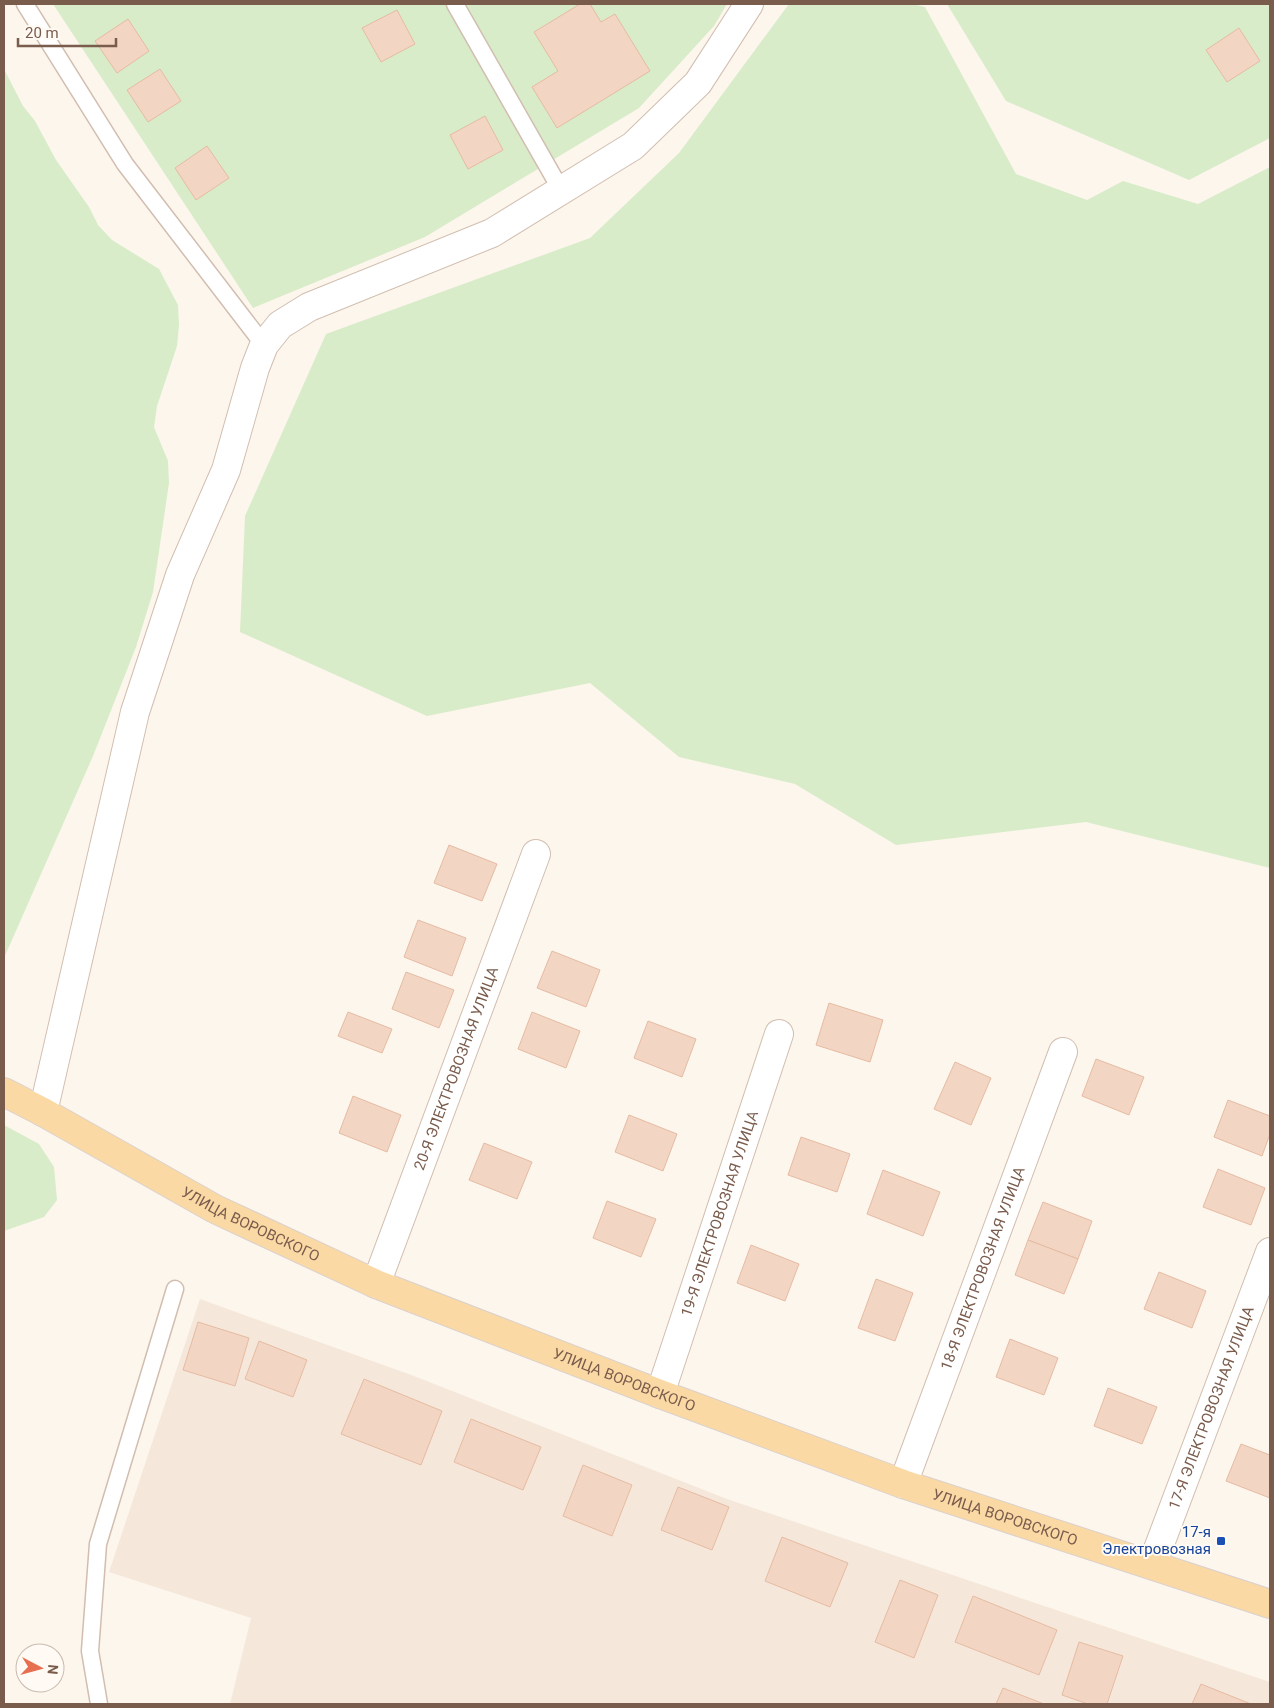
<svg xmlns="http://www.w3.org/2000/svg" width="1274" height="1708" viewBox="0 0 1274 1708" font-family="Roboto,sans-serif">
	<style>
		.residential { fill: #f5e8da }
		.green { fill: #d8ecc9 }
		.building { fill: #f3d5c3; stroke: #e6bba3 }
		.lines { fill: none; stroke-linecap: round; stroke-linejoin: round }
		.lane-casing { stroke: #d1beb0; stroke-width: 19 }
		.street-casing { stroke: #d1beb0; stroke-width: 30 }
		.primary-casing { stroke: #dad1cd; stroke-width: 30 }
		.lane { stroke: #fff; stroke-width: 16 }
		.street { stroke: #fff; stroke-width: 28 }
		.primary { stroke: #fbd9a5; stroke-width: 28 }
		.transit-dot { fill: #1a4fb4; stroke: #fffaf3; stroke-width: 2 }
		.labels { text-anchor: middle; dominant-baseline: central; stroke-width: 4; stroke-linejoin: round; paint-order: stroke }
		.street-label { font-size: 15px; fill: #7a5c4d; stroke: #fffaf3 }
		.transit-label { font-size: 15px; fill: #164399; stroke: #fffaf3; text-anchor: end }
	</style>
	<rect width="100%" height="100%" fill="#fdf6ec"/>
	<polygon class="residential" points="200,1299 414,1376 727,1499 1270,1682 1270,1704 230,1704 251,1618 109,1572"/>
	<g class="green">
		<polygon points="53,4 727,4 714,26 639,108 425,237 253,308"/>
		<polygon points="789,4 912,4 925,7 1016,174 1087,200 1123,181 1198,204 1270,167 1270,868 1086,822 896,845 795,784 679,757 590,683 427,716 240,632 245,516 326,334 590,238 679,153"/>
		<polygon points="947,4 1270,4 1270,138 1189,180 1006,101"/>
		<polygon points="4,69 23,106 35,121 56,160 89,207 98,225 112,240 159,269 178,305 179,325 177,346 157,406 154,427 168,461 169,483 153,592 136,647 93,756 4,958"/>
		<polygon points="4,1125 39,1144 54,1167 57,1200 44,1217 4,1231"/>
	</g>
	<g class="building">
		<polygon points="580,4 590,4 601,22 615,14 650,71 557,128 532,87 558,71 534,32"/>
		<polygon points="397,10 415,44 381,62 362,28"/>
		<polygon points="128,19 149,51 117,73 95,41"/>
		<polygon points="1239,28 1260,61 1227,82 1206,50"/>
		<polygon points="160,69 181,101 148,122 127,90"/>
		<polygon points="485,116 503,150 468,169 450,135"/>
		<polygon points="207,146 229,178 196,200 175,168"/>
		<polygon points="449,845 497,864 482,901 434,883"/>
		<polygon points="418,920 466,938 452,976 404,957"/>
		<polygon points="552,951 600,970 586,1007 537,988"/>
		<polygon points="406,972 454,990 439,1028 392,1009"/>
		<polygon points="829,1003 883,1020 870,1062 816,1045"/>
		<polygon points="348,1012 392,1029 382,1053 338,1036"/>
		<polygon points="532,1012 580,1031 566,1068 518,1049"/>
		<polygon points="648,1021 696,1039 682,1077 634,1058"/>
		<polygon points="1096,1059 1144,1077 1129,1115 1082,1096"/>
		<polygon points="955,1062 991,1078 971,1125 934,1109"/>
		<polygon points="353,1096 401,1115 387,1152 339,1133"/>
		<polygon points="1228,1100 1270,1116 1270,1134 1262,1156 1214,1137"/>
		<polygon points="629,1115 677,1134 663,1171 615,1152"/>
		<polygon points="801,1137 850,1154 837,1192 788,1175"/>
		<polygon points="484,1143 532,1162 517,1199 469,1180"/>
		<polygon points="1218,1169 1265,1188 1251,1225 1203,1207"/>
		<polygon points="883,1170 940,1192 923,1236 867,1214"/>
		<polygon points="607,1201 656,1219 641,1257 593,1238"/>
		<polygon points="1043,1202 1092,1221 1078,1259 1028,1240"/>
		<polygon points="1028,1240 1078,1259 1064,1294 1015,1275"/>
		<polygon points="751,1245 799,1264 785,1301 737,1283"/>
		<polygon points="1159,1272 1206,1291 1192,1328 1144,1309"/>
		<polygon points="876,1279 913,1293 895,1341 858,1328"/>
		<polygon points="198,1322 249,1338 235,1386 183,1370"/>
		<polygon points="1010,1339 1058,1358 1044,1395 996,1377"/>
		<polygon points="259,1341 307,1360 293,1397 245,1379"/>
		<polygon points="364,1379 442,1411 421,1465 341,1434"/>
		<polygon points="1108,1388 1157,1407 1142,1444 1094,1426"/>
		<polygon points="471,1419 541,1447 523,1490 454,1462"/>
		<polygon points="1241,1444 1270,1455 1270,1498 1226,1481"/>
		<polygon points="583,1465 632,1485 612,1536 563,1516"/>
		<polygon points="678,1487 729,1507 712,1550 661,1530"/>
		<polygon points="782,1537 848,1563 830,1607 765,1581"/>
		<polygon points="900,1580 938,1595 914,1658 875,1642"/>
		<polygon points="973,1596 1057,1630 1039,1675 955,1642"/>
		<polygon points="1079,1642 1123,1656 1107,1704 1088,1704 1062,1695"/>
		<polygon points="1201,1684 1251,1704 1192,1704"/>
		<polygon points="1003,1688 1044,1704 996,1704"/>
	</g>
	<g class="lines">
		<g class="lane-casing">
			<g id="lane">
				<polyline points="25,4 125,164 264,345"/>
				<polyline points="455,4 561,190"/>
				<polyline points="99,1704 90,1651 98,1544 175,1289"/>
			</g>
		</g>
		<g class="street-casing">
			<g id="street">
				<polyline points="43,1112 135,712 180,575 226,470 255,368 264,345 280,325 309,307 492,233 633,146 698,83 749,4"/>
				<path id="s1" d="M376,1284L536,854"/>
				<path id="s2" d="M660,1394L779,1034"/>
				<path id="s3" d="M903,1484L1063,1052"/>
				<path id="s4" d="M1152,1565L1270,1252"/>
			</g>
		</g>
		<g class="primary-casing">
			<g id="primary">
				<path id="s5" d="M4,1092L43,1112L215,1209L376,1284L660,1394L903,1484L1270,1604"/>
			</g>
		</g>
		<use href="#lane" class="lane"/>
		<use href="#street" class="street"/>
		<use href="#primary" class="primary"/>
	</g>
	<rect class="transit-dot" x="1216" y="1536" width="10" height="10" rx="2.5"/>
	<g class="labels">
		<g class="street-label">
			<text stroke="none"><textPath href="#s1" startOffset="230">20-Я ЭЛЕКТРОВОЗНАЯ УЛИЦА</textPath></text>
			<text stroke="none"><textPath href="#s2" startOffset="190">19-Я ЭЛЕКТРОВОЗНАЯ УЛИЦА</textPath></text>
			<text stroke="none"><textPath href="#s5" startOffset="280">УЛИЦА ВОРОВСКОГО</textPath></text>
			<text stroke="none"><textPath href="#s3" startOffset="230">18-Я ЭЛЕКТРОВОЗНАЯ УЛИЦА</textPath></text>
			<text stroke="none"><textPath href="#s5" startOffset="685">УЛИЦА ВОРОВСКОГО</textPath></text>
			<text stroke="none"><textPath href="#s4" startOffset="168">17-Я ЭЛЕКТРОВОЗНАЯ УЛИЦА</textPath></text>
			<text stroke="none"><textPath href="#s5" startOffset="1090">УЛИЦА ВОРОВСКОГО</textPath></text>
		</g>
		<g class="transit-label">
			<text x="1211" y="1532">17-я<tspan x="1211" dy="17">Электровозная</tspan></text>
		</g>
	</g>
	<rect width="1274" height="1708" fill="none" stroke="#7a5c4d" stroke-width="10"/>
	<g transform="translate(40 1668) rotate(96)"><circle r="24" fill="#fffaf3" stroke="#cabbb1"/>
	<path d="M0-4L9 19L0 12L-9 19Z" fill="#e76f51"/>
	<text y="-8" font-size="14" font-weight="bold" text-anchor="middle" fill="#7a5c4d">N</text>
	</g>
	<path d="M18 38v8h98v-8" fill="none" stroke="#7a5c4d" stroke-width="2.5"/>
	<text x="25" y="38" font-size="15" fill="#7a5c4d" stroke="#fffaf3" stroke-width="4" paint-order="stroke">20 m</text>
</svg>
